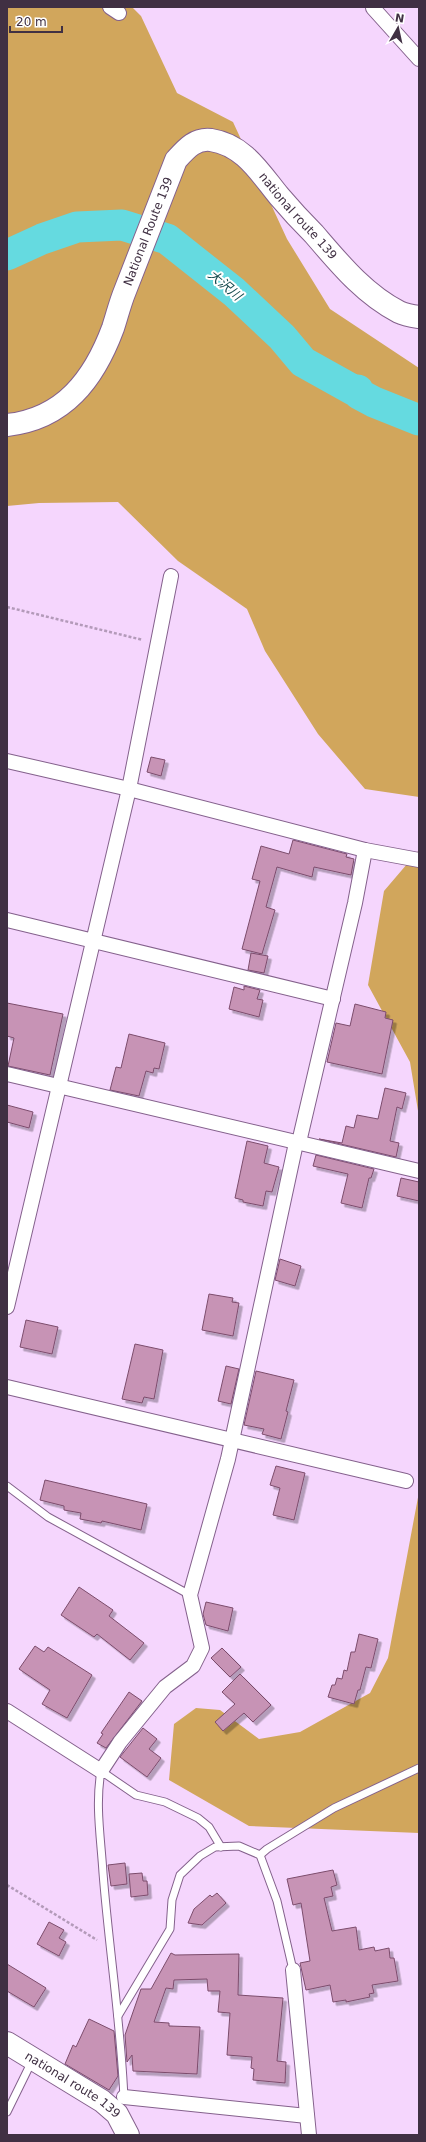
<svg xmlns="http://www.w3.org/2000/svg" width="426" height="2142" viewBox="0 0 426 2142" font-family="'DejaVu Sans','Noto Sans JP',sans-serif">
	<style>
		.forest { fill: #d1a65c }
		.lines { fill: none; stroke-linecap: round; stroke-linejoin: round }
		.river { stroke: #65dae0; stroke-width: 31 }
		.building { fill: #c793b5; stroke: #7c4c6c; filter: url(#shadow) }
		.lane-casing { stroke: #84618c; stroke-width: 9 }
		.street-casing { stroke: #84618c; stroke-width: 16 }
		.highway-casing { stroke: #84618c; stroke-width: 24 }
		.path { stroke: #b39ab9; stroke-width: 2.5; stroke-dasharray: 3 2; stroke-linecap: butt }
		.lane { stroke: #fff; stroke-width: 7 }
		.street { stroke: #fff; stroke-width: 14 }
		.highway { stroke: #fff; stroke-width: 22 }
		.labels { text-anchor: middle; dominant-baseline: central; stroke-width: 4; stroke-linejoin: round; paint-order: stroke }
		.street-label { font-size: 12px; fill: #403043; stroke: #fff }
		.water-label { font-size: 13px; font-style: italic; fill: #164b4e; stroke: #fff }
	</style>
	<defs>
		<filter id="shadow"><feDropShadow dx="3.5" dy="3.5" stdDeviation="0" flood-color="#0004"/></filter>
	</defs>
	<rect width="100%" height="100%" fill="#f5d6fd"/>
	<g class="forest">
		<polygon points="7,7 132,7 141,16 177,93 233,122 287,239 330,309 419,368 419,797 365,789 318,734 265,651 247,609 178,561 118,502 39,503 7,506"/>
		<polygon points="419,850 419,1117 410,1062 368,985 384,891"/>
		<polygon points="419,1492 419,1833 249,1826 169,1780 174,1724 196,1708 220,1710 259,1739 300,1732 370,1693 388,1658"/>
	</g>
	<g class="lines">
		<polyline class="river" points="7,255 42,239 77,227 122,225 167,239 234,292 282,337 303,362 355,391 358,390 359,394 374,402 419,420"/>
	</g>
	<g class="building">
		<polygon points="151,757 165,760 161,776 147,772"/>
		<polygon points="293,840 347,854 346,857 354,859 351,875 314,867 312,877 277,867 266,907 275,910 262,954 242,949 260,881 252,879 261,846 289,854"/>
		<polygon points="251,953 268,956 264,973 248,970"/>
		<polygon points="244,986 260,990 257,999 263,1000 259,1017 229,1009 234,987 244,990"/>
		<polygon points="7,1003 63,1014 50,1075 8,1066 14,1038 7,1036"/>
		<polygon points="355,1004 386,1012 385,1018 393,1020 382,1074 327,1062 336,1023 350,1026"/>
		<polygon points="129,1034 165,1043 159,1069 154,1068 153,1073 146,1071 139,1096 110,1090 116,1067 121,1068"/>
		<polygon points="385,1088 406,1093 402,1109 397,1107 390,1141 399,1143 396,1157 319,1139 342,1143 346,1126 354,1128 357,1115 378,1119"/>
		<polygon points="7,1105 33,1112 29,1128 7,1122"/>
		<polygon points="247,1141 268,1146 264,1163 279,1167 272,1192 266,1191 263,1206 243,1202 243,1200 235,1198"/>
		<polygon points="316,1155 374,1169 371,1178 369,1178 362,1208 341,1203 348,1174 313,1166"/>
		<polygon points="401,1178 419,1182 419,1201 397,1196"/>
		<polygon points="280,1259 301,1266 295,1286 275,1280"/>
		<polygon points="209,1294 233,1298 232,1302 239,1303 233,1336 202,1330"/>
		<polygon points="26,1320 58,1327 52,1354 20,1347"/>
		<polygon points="135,1344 163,1350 154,1399 144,1397 142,1403 122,1399"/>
		<polygon points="226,1366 239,1369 231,1404 218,1401"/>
		<polygon points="256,1371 294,1380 286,1411 288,1412 281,1439 262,1434 264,1429 244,1425"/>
		<polygon points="276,1466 305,1473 294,1520 273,1515 280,1488 270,1485"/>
		<polygon points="45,1480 147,1504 141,1530 102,1521 101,1523 80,1519 81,1513 64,1510 64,1506 40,1500"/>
		<polygon points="79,1587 113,1610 109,1616 144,1643 130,1660 97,1634 94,1637 61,1615"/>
		<polygon points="206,1602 233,1608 228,1631 206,1625 203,1614"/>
		<polygon points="359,1634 378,1639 371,1668 366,1667 360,1690 358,1690 354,1704 328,1697 332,1685 335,1685 337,1678 342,1679 344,1670 347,1671 351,1652 355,1652"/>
		<polygon points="35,1646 44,1652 48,1647 92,1675 67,1718 42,1704 50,1690 19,1669"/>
		<polygon points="222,1648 241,1667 230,1677 211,1658"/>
		<polygon points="240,1674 271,1705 253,1722 244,1713 223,1731 215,1722 235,1704 222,1692"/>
		<polygon points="129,1692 142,1701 106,1748 97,1743 103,1734 101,1733"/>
		<polygon points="143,1728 157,1739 149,1749 161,1758 147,1777 120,1757"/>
		<polygon points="125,1863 127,1884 111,1886 108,1865"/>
		<polygon points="333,1870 337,1885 331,1887 333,1896 324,1898 332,1931 356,1927 359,1950 374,1947 375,1951 389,1948 390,1958 394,1958 398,1981 372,1985 374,1993 369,1994 370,1997 346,2002 346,2000 333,2002 330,1985 306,1990 300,1963 310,1961 301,1903 293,1905 287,1879"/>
		<polygon points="142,1873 143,1881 147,1881 148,1895 131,1897 129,1874"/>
		<polygon points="217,1893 226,1903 202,1925 188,1923 194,1909 210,1895 212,1897"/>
		<polygon points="49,1922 64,1930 59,1938 66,1942 59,1956 37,1944"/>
		<polygon points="171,1953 175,1955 239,1954 238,1995 283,1998 277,2061 286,2062 285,2083 253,2080 254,2069 251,2068 252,2057 227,2055 230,2013 218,2012 220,1991 208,1991 207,1979 174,1980 173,1989 166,1988 154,2022 169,2023 169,2026 200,2027 197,2074 133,2071 132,2055 127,2062 125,2035 141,1989 151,1989"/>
		<polygon points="7,1964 46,1988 34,2007 7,1991"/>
		<polygon points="89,2019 114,2031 118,2076 109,2090 65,2064 73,2045 76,2047"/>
	</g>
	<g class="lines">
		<g class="lane-casing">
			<g id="lane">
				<polyline points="7,1486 48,1517 190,1595"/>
				<polyline points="260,1855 267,1849 334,1808 419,1768"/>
				<polyline points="118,2016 170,1929 172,1900 180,1875 200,1856 215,1847 239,1846 260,1855 277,1901 293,1970"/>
				<path d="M124,2099C121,2024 109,1949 103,1873C101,1839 95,1805 101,1771L136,1795L165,1802L198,1818L209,1827L221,1847"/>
				<polyline points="7,2112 32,2061"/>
			</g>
		</g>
		<g class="street-casing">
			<g id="street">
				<polyline points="110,7 119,13"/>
				<polyline points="374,7 373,8 419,59"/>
				<polyline points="7,761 129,789 365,850 419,860"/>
				<polyline points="7,920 333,999"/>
				<polyline points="7,1074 419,1171"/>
				<polyline points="7,1307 129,789 171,576"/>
				<polyline points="7,1387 406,1481"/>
				<polyline points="7,1711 101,1771 120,1742 165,1687 193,1666 202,1648 190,1595 228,1459 296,1143 300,1138 355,903 365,850"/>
				<polyline points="293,1970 309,2135"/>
				<polyline points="124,2097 307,2116"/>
			</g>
		</g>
		<g class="highway-casing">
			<g id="highway">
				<path id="s1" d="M7,425C64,419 94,379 113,328C117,316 120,303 125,291C142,247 159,203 176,160C186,149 195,138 211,140C244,145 260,173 279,196C290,209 302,222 314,234C339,263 364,294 399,312C405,315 412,316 419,317"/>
				<path id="s2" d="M7,2043L102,2101L117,2114L128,2135"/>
			</g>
		</g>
		<g class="path">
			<polyline points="7,607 143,640"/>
			<polyline points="7,1885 97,1940"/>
		</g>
		<use href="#lane" class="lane"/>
		<use href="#street" class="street"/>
		<use href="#highway" class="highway"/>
	</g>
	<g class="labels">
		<g class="street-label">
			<text stroke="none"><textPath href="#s1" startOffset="492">national route 139</textPath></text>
			<text stroke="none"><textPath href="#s1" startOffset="255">National Route 139</textPath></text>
			<text stroke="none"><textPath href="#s2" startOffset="78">national route 139</textPath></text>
		</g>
		<g class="water-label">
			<text transform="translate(225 285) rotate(40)">大沢川</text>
		</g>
	</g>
	<rect width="426" height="2142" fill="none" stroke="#403043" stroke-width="16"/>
	<g transform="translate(398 28) rotate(9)" stroke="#ffffff" stroke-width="3" paint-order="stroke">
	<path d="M0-3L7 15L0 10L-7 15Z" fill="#403043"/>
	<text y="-6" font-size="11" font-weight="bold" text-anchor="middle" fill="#403043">N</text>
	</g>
	<path d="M10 26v6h52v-6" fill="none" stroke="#403043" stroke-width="2"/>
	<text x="16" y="26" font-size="12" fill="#403043" stroke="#ffffff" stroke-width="3" paint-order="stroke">20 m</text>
</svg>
